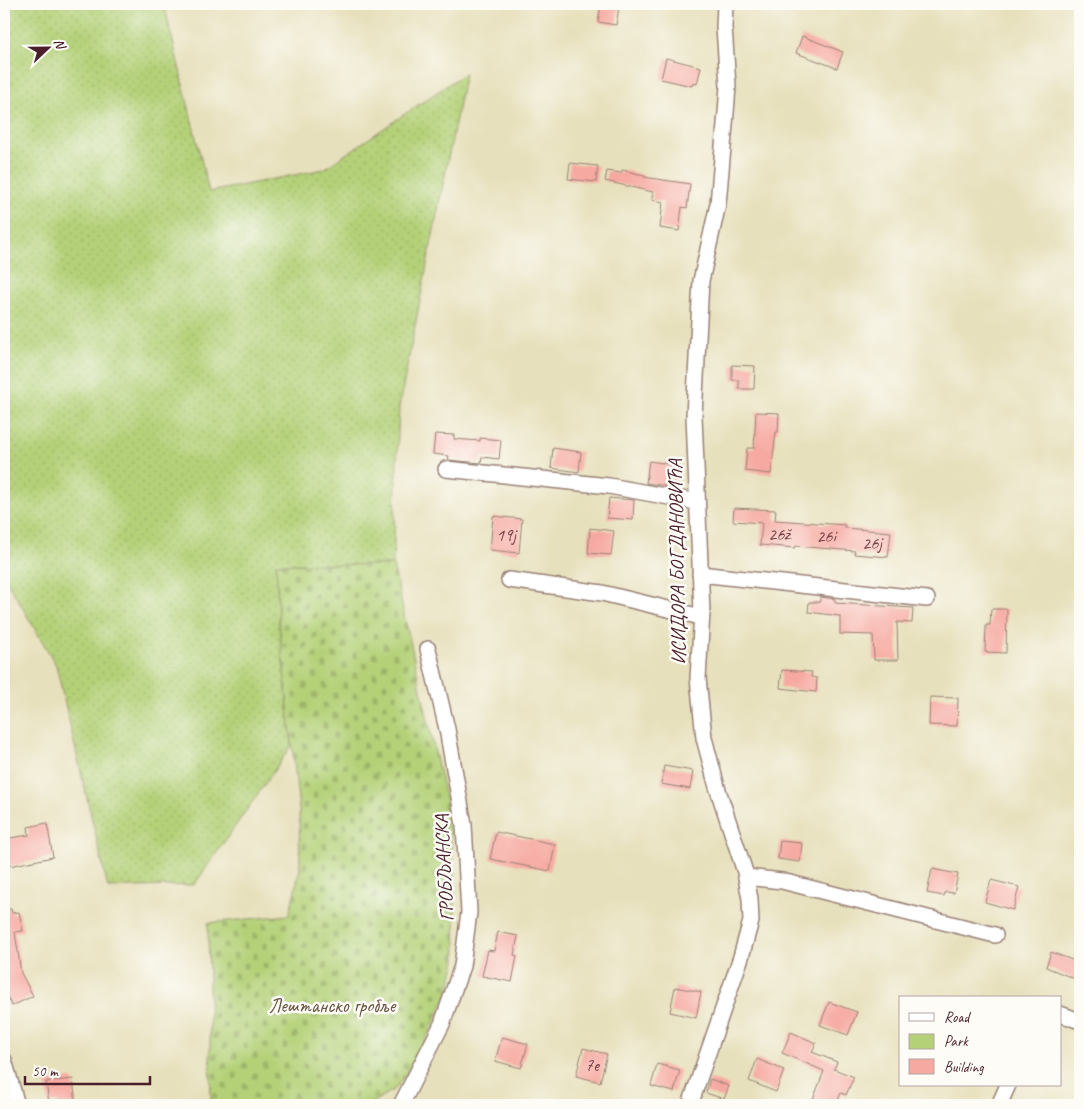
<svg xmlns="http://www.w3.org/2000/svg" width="1084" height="1109" viewBox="0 0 1084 1109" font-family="Caveat,sans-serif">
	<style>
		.green { fill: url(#green-dots); stroke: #7f7852 }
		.cemetery { fill: url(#cemetery-stones); stroke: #7f7852 }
		.building { fill: #f6a9a0 }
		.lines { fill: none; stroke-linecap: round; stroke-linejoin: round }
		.minor-casing { stroke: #988074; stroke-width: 18 }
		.minor { stroke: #fff; stroke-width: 15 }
		.labels { text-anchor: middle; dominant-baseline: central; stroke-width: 5; stroke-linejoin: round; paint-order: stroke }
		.number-label { font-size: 18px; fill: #754248 }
		.street-label { font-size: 20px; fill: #4a1f2b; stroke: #fdfcf7 }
		.park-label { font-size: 20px; fill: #6a5442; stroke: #fdfcf7 }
	</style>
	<defs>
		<pattern id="green-dots" width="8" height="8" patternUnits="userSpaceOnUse" patternTransform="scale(1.25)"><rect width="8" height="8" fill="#b4d178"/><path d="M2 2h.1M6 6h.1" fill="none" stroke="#9cb368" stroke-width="1.8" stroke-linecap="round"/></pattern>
		<pattern id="cemetery-stones" width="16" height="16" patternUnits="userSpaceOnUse" patternTransform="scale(1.25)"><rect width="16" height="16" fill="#b4d178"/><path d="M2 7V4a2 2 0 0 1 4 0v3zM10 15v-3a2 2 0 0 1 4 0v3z" fill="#9cb368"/></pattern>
	</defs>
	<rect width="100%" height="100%" fill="#fdfcf7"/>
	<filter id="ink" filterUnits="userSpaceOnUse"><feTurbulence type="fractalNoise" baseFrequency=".02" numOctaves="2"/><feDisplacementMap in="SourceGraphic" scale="10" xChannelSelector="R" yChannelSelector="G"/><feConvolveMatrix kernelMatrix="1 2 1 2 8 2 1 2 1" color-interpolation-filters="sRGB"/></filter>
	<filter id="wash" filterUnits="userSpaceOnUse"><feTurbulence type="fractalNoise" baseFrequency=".0096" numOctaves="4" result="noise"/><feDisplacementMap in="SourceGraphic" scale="20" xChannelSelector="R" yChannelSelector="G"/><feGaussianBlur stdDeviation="1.12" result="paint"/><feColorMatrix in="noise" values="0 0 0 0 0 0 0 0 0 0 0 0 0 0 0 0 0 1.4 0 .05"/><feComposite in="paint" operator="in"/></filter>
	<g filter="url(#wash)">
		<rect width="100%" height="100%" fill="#e7e0bc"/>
		<polygon class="green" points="4,4 164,4 209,192 324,169 465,73 399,407 393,565 276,564 279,624 292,745 194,885 108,888 56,665 4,576"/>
		<polygon class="cemetery" points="276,564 393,565 446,801 453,854 455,913 456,960 449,991 418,1056 395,1089 368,1105 211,1105 208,923 289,915 300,869 299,809 279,624"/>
		<g id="blocks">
			<g class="building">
				<polygon points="601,4 619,7 616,25 598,22"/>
				<polygon points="802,36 843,52 837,68 796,53"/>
				<polygon points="666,58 701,67 697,84 693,83 692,86 661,79"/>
				<polygon points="570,163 598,166 596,182 568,179"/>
				<polygon points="622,170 644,175 644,177 690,184 687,208 682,207 679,231 660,228 663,202 652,200 653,192 605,181 607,171 621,173"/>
				<polygon points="732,365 755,366 754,389 739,389 739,380 732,380"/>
				<polygon points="756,412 779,413 778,432 776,432 771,474 745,471 747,448 754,448"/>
				<polygon points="435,434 454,435 454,439 480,441 480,438 501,440 499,459 482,457 481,463 448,460 449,456 433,454"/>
				<polygon points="553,448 581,452 579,472 551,468"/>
				<polygon points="649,461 677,465 674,487 646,483"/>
				<polygon points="609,498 634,500 633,520 607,518"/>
				<polygon points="734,508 776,510 775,520 845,525 845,528 891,532 888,557 854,554 855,551 796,546 795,548 760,545 762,523 733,521"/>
				<polygon points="493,516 522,519 519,553 490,550"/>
				<polygon points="590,528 614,531 611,555 588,553"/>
				<polygon points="820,597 835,599 835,603 913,608 912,623 897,622 898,660 874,660 873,635 840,634 840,616 808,612 809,602 820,602"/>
				<polygon points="991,609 1007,609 1006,653 985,652 986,625 990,625"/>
				<polygon points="782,670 812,672 811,677 817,678 816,692 780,688"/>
				<polygon points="930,697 958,698 957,726 929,725"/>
				<polygon points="664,766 693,771 690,789 661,784"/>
				<polygon points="47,823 53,857 4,867 4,839 29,835 28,827"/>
				<polygon points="496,832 555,844 550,871 490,859"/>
				<polygon points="780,841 802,843 800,862 778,859"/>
				<polygon points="932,869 958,874 954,893 945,892 944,896 927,893"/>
				<polygon points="991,880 1019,887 1013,910 985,902"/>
				<polygon points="4,909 11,909 12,913 19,912 23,931 15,932 21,973 33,996 12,1006 4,990"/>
				<polygon points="498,932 518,936 514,955 517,956 512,982 482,976 488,950 494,951"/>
				<polygon points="1051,952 1080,963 1080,981 1046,967"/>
				<polygon points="675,987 701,992 696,1018 670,1012"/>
				<polygon points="829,1002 857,1012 848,1035 820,1025"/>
				<polygon points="791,1032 816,1043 812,1052 837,1062 834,1069 854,1077 846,1095 841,1093 836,1105 811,1105 824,1071 782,1053"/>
				<polygon points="502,1037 528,1044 521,1068 495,1061"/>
				<polygon points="583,1048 607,1054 600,1082 576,1076"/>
				<polygon points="757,1059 784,1070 776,1092 749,1081"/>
				<polygon points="657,1064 680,1070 674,1092 651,1086"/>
				<polygon points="73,1079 76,1104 58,1105 58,1102 49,1103 46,1082"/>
				<polygon points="710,1079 729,1086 724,1099 706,1093"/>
			</g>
		</g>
	</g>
	<g filter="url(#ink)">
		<use href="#blocks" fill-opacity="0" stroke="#988074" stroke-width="1"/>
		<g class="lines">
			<g class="minor-casing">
				<g id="minor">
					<polyline points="446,469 609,486 697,502"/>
					<polyline points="700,574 927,599"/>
					<polyline points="509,580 602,593 701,617"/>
					<polyline points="746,877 782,881 995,935"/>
					<polyline points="1060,1014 1080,1021"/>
					<polyline points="4,1060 17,1105"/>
					<polyline points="401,1105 442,1024 462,966 469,912 464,825 447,729 428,649"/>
					<polyline points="690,1105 741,957 751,921 750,899 745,872 717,787 704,738 698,678 702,613 694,416 701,281 718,204 726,113 728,86 724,27 725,4"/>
					<polyline points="999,1105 1008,1085"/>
				</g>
			</g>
			<use href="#minor" class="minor"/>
		</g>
	</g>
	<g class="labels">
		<g class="number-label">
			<text x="779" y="534">26ž</text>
			<text x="506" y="535">19j</text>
			<text x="826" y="536">26i</text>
			<text x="872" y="543">26j</text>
			<text x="592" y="1065">7e</text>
		</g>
		<g class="street-label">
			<text transform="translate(677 562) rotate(-91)">ИСИДОРА БОГДАНОВИЋА</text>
			<text transform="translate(444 868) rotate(-93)">ГРОБЉАНСКА</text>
		</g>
		<g class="park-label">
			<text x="332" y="1005">Лештанско гробље</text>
		</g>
	</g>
	<rect width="1084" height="1109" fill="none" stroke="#fdfcf7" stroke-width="20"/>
	<rect x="899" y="996" width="162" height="90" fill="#fdfcf7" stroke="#b5a4a5"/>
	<rect x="909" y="1013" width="25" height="8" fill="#ffffff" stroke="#b5a4a5"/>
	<text x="944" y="1022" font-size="15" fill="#4a1f2b">Road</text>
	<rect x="909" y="1034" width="25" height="15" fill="#b4d178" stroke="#b5a4a5"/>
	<text x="944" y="1046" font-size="15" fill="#4a1f2b">Park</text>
	<rect x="909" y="1059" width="25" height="15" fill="#f6a9a0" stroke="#b5a4a5"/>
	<text x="944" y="1072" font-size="15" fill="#4a1f2b">Building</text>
	<g transform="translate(48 48) rotate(68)" stroke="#fdfcf7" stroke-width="4" paint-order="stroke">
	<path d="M0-4L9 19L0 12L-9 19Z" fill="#4a1f2b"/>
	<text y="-8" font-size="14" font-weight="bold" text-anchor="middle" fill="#4a1f2b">N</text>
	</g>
	<path d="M25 1076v8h125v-8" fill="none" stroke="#4a1f2b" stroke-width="2.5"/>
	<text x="32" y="1076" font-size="15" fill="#4a1f2b" stroke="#fdfcf7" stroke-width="4" paint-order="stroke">50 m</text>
</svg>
